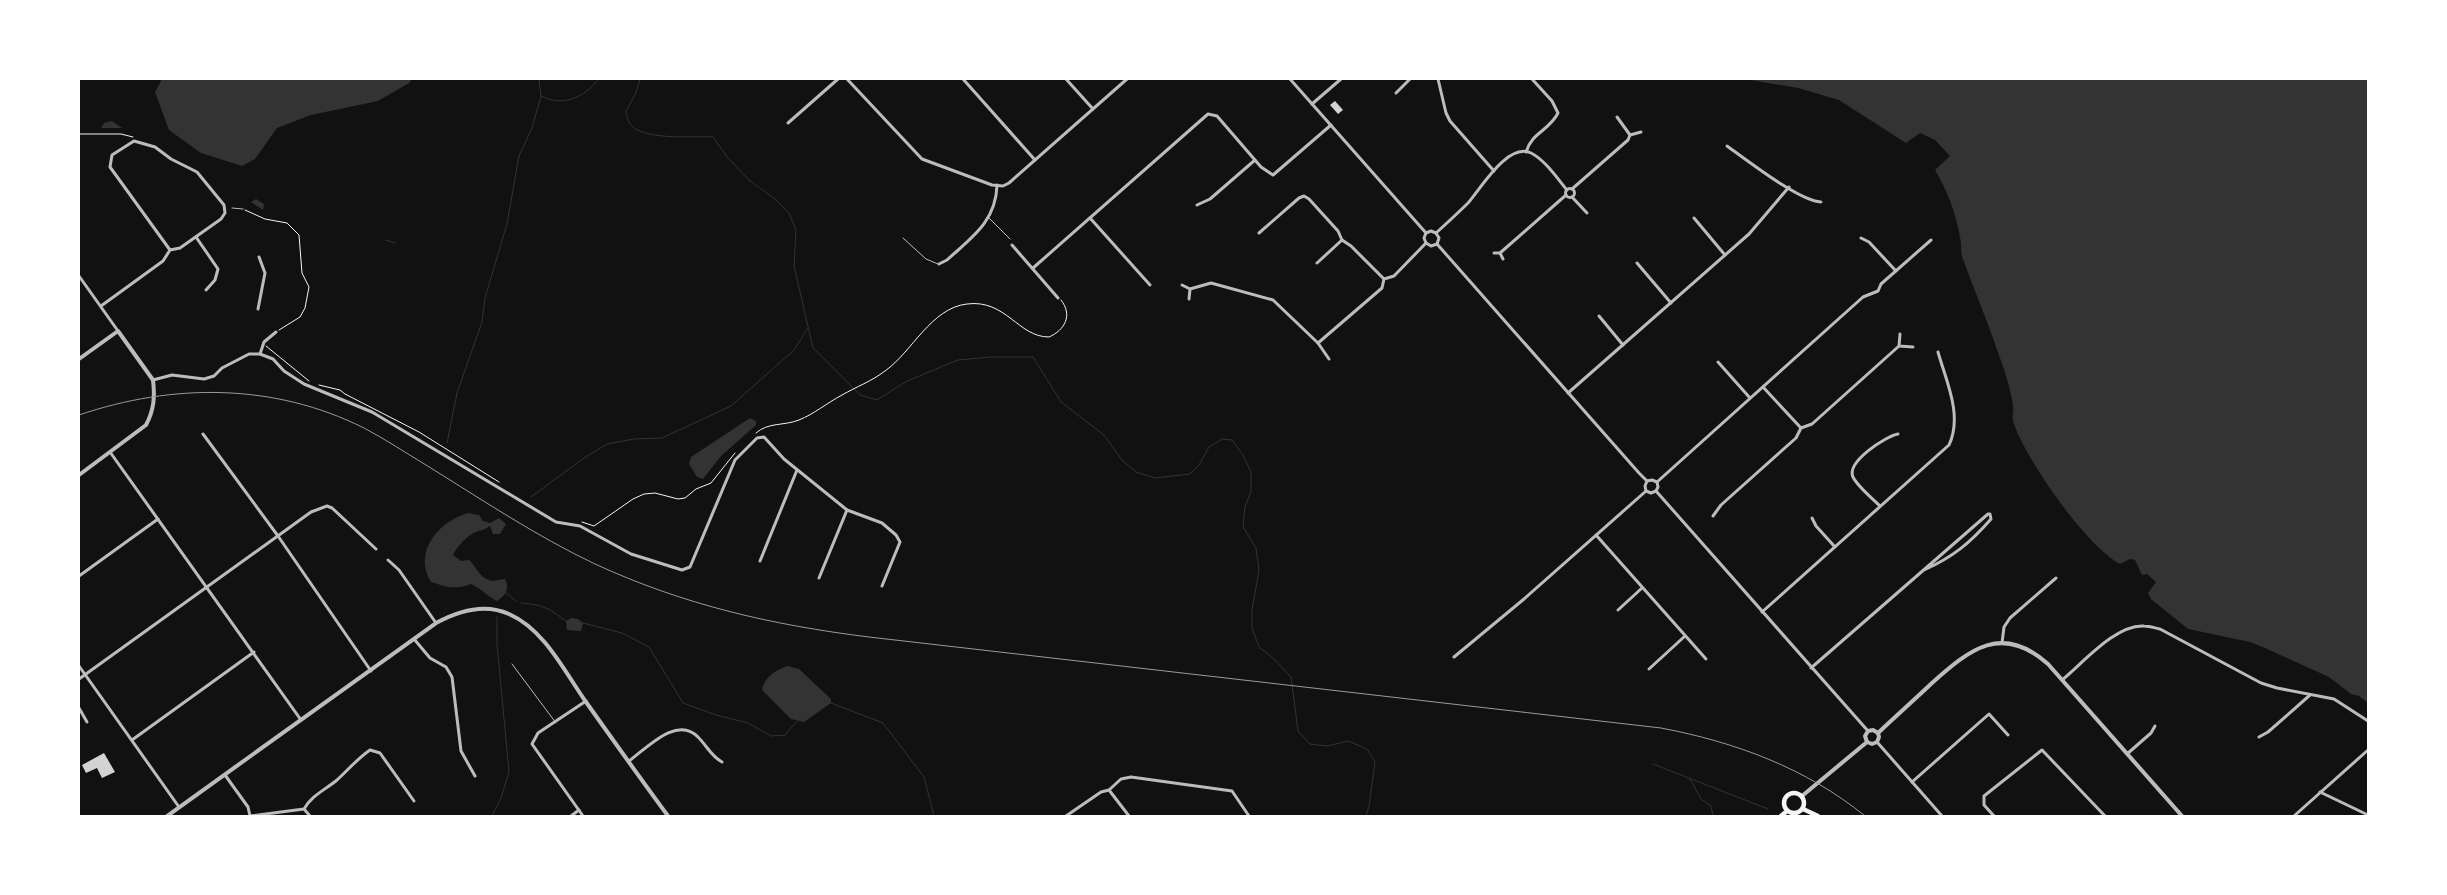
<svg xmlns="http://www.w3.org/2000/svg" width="2447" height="895" viewBox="0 0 2447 895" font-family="Overpass,sans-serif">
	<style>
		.water { fill: #333 }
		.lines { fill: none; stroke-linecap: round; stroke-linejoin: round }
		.stream { stroke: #333; stroke-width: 1 }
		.building { fill: #d3d3d3 }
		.path { stroke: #f5f5f5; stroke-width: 1 }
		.service { stroke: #bcbcbc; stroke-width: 1 }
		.minor { stroke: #bcbcbc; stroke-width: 3 }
		.tertiary { stroke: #bcbcbc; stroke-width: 4 }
		.primary { stroke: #f5f5f5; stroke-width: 4.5 }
		.rail { stroke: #9a9a9a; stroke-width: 1 }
	</style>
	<rect width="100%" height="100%" fill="#111"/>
	<g class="water">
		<polygon points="162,79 412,79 409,83 378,101 311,115 277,128 255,159 242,166 201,153 169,130 155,92"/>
		<path d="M1745,79H2368V703L2359,696L2351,694L2329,677L2265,648L2250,642L2188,629L2151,599L2148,593L2156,582L2147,574L2142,575L2135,560L2130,559L2120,564C2085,545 2027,461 2014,424C2011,417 2014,413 2013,406C2010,384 2001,361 1994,341C1984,313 1973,287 1963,259C1960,252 1962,244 1960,237C1956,213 1947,190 1935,170L1950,156L1935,140L1920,133L1906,143L1839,100L1798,88Z"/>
		<polygon points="112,121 122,128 101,128 104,123"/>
		<polygon points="256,199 264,204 263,210 251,202"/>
		<polygon points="750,418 756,421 756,425 721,456 703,479 697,477 689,464 691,457"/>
		<path d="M468,513L479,515L483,521L490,523L499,518L506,524L500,534H493L490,526C484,531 478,530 472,534C465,538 456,548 453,555L461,561L469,560C476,566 479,577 489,580C493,582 500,579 505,579C510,589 506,595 497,601C487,596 482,589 471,584C456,590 446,587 431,582C413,552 438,522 468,513Z"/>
		<polygon points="571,618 578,619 583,623 581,631 567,630 566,621"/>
		<path d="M787,666L799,669L831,699V703L804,722L791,719L762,690C765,676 775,671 787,666Z"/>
	</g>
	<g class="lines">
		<g class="stream">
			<path d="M539,79L541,96C564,107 583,98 599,79"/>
			<path d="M640,79L636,93L626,111C627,118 628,124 634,128C651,140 693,136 713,137L728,158L749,180L775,199L789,213L796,230L794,266L813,348L860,395L877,400L905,382L958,360L990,357H1033L1061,402L1104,435L1122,460L1136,472L1155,478L1190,474L1199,465L1209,447L1222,439L1232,440L1243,455L1251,472V491L1245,507L1243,527L1256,548L1259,570L1252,610V628L1259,647L1274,659L1291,677L1298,731L1310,744L1327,746L1348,741L1367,749L1375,762L1369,806L1366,816"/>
			<polyline points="385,240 395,243"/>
			<polyline points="447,443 457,393 482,322 485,298 507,224 519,156 532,128 541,96"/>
			<polyline points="531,497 584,458 607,444 634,439 662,438 731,406 794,350 808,328"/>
			<polyline points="505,592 516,601"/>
			<path d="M521,603C544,605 549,608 567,622"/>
			<polyline points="583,623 622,633 649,647 683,703 716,715 748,723 771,736 785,735 799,719"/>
			<polyline points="831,703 883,723 924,777 934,816"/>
			<polyline points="1653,764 1768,809"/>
			<polyline points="1690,779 1701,799 1711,806 1713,816"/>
			<polyline points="492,816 501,798 509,772 497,644 497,617"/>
		</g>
	</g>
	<g class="building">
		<polygon points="1335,101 1343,110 1338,114 1330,105"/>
		<polygon points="104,753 115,772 102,778 97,768 86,773 82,765"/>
	</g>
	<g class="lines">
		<g class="path">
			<polyline points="79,134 121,134 133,137"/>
			<polyline points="245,210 265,219 287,223 299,235 302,273 309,287 305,308 300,317 279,330"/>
			<polyline points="266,346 309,381"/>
			<polyline points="319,385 340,390 345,394 419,432 499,482"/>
			<path d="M756,433C768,422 784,426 799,420C814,414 827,403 842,395C856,387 872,381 885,371C912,352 931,308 967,304C1006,299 1018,337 1049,337C1065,330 1073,315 1061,300"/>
			<polyline points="582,522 594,526 633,499 644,494 655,493 678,499 685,498 696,489 711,483 735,453"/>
		</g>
		<g class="service">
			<polyline points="232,208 243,209"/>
			<polyline points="989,218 1010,239"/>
			<polyline points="903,238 926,259 938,264"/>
			<polyline points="512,664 556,723"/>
		</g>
		<g class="minor">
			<polyline points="847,79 922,159 992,185 1003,186 1009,183 1127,79"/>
			<polyline points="963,79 1035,160"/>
			<polyline points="1066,79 1093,109"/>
			<polyline points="1290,79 1426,233"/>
			<polyline points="1438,79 1446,113 1450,121 1494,171"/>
			<polyline points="1396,93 1410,79"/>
			<polyline points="1312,104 1341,79"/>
			<polyline points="788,123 838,79"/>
			<polyline points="1630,135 1641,132"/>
			<path d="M1727,146C1747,160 1799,201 1821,202"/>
			<path d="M1526,152C1532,132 1549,131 1558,113L1552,101L1532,79"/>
			<circle cx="1570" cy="193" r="4.5"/>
			<polyline points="1572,189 1628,140 1630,135 1617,117"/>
			<polyline points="1572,197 1587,213"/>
			<polyline points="1197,205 1210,199 1255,160"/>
			<polyline points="1090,218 1150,285"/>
			<polyline points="1694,218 1725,255"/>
			<polyline points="1259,233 1299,198 1304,196 1309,199 1338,231 1342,240 1351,246 1384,279"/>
			<polyline points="1426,233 1431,231 1436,233"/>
			<path d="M1436,233C1447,223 1458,213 1468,203C1481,188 1508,142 1531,153C1545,160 1557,178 1567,190"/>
			<polyline points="1436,233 1439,238 1437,244"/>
			<polyline points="196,237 218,269 215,280 206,290"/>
			<polyline points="1861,238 1869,242 1896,271"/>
			<polyline points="1426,243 1431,246 1437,244"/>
			<polyline points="1426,243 1424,238 1426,233"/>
			<polyline points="1437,244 1639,473 1647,481 1652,480 1657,482"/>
			<polyline points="1012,245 1058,298"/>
			<polyline points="1494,253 1500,253 1503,259"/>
			<polyline points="1500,253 1566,195"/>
			<polyline points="1317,263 1342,240"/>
			<polyline points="1637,263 1671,303"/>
			<path d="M939,264L947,260C971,238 996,222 997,185"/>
			<polyline points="1033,268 1208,114 1217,116 1261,167 1273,175 1331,125"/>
			<polyline points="79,276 118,331"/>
			<polyline points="1182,285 1190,289 1189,299"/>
			<polyline points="1190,289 1211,283 1273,300 1318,343 1329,359"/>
			<polyline points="101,306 163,261 170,250 180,248 221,219 225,213 224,205 197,172 171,159 155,147 134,141 112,155 110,167 170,250"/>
			<polyline points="258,309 265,273 259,257"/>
			<polyline points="1599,316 1623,345"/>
			<polyline points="1900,334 1899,346 1913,347"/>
			<polyline points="1318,343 1382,288 1384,279 1394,276 1426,243"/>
			<polyline points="260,354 273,359 284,371 304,384 372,412 556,522 580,526 631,554 682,570 690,567 735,460 757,438 764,437 784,459 847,510 882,523 896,535 900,542 882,586"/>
			<polyline points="1718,362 1750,398"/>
			<polyline points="153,380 172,375 204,379 214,376 222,368 249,354 260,354 264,342 276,332"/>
			<polyline points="1763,387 1801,428 1812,424 1899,346"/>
			<polyline points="1568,393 1749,234 1789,187"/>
			<polyline points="203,434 278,536 371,671"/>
			<polyline points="110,452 301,720"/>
			<polyline points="1657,482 1863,297 1878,291 1881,284 1931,240"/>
			<polyline points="1646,491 1645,486 1647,481"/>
			<polyline points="1646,491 1651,493 1656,491"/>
			<polyline points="1656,491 1868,731"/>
			<polyline points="1656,491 1658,487 1657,482"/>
			<path d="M1880,506C1872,498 1858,487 1853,477C1846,462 1886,436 1898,434"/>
			<polyline points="1713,516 1721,505 1796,438 1801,428"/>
			<polyline points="1812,518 1816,526 1835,547"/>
			<polyline points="1596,535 1706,659"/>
			<polyline points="388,560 399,570 436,623"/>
			<polyline points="760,561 797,470"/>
			<polyline points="79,576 158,519"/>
			<polyline points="819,578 847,510"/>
			<polyline points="1618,610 1642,588"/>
			<path d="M1762,612L1949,445C1963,415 1946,381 1938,352"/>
			<polyline points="414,639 430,658 446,667 452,677 461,751 475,776"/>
			<polyline points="2002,643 2004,627 2010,618 2056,578"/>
			<polyline points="1454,657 1524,599 1646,491"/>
			<polyline points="79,666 179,807"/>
			<path d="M1811,668L1988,514H1990L1991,519C1970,543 1953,557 1924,570"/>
			<polyline points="1649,669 1685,636"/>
			<polyline points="79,679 311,512 327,506 332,508 376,549"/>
			<path d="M2062,680C2083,663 2116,624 2144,626C2149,626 2155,628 2160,629L2261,683L2277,688L2334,699L2368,721"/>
			<polyline points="79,708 87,722"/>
			<polyline points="2259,737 2268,732 2310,695"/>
			<polyline points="132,740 254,652"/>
			<polyline points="1877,742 1942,816"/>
			<polyline points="2127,754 2151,733 2155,726"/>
			<path d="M629,761C647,748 677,715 698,737C707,746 711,756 722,762"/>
			<polyline points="225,775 248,807 250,816"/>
			<polyline points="1912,782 1989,714 2008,735"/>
			<polyline points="1109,790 1129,816"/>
			<polyline points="2320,792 2368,815"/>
			<polyline points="304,809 310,816"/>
			<path d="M250,816L304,809C312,795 325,790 337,780C348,770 357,759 370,750L380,753L414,801"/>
			<polyline points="571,816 579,810"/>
			<polyline points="583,816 532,744 538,733 586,701"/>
			<polyline points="1066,816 1101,792 1109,790 1121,779 1131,777 1232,791 1249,816"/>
			<polyline points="1994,816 1984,805 1984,796 2042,750 2105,816"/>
			<polyline points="2294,816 2368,750"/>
		</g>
		<g class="tertiary">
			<path d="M79,359L118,331L153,380C155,397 154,410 146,425L79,475"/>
			<path d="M1878,733C1896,716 1914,700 1932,683C1970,649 2002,623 2048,664L2182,816"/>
			<polyline points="1867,742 1865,736 1868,731 1873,730 1878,733"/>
			<polyline points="1867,742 1872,744 1877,742 1879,737 1878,733"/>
			<polyline points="1802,796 1867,742"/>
			<path d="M167,816L436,623C458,611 485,603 509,614C545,630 564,671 586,702C613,740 640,778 668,816"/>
		</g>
		<g class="primary">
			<circle cx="1794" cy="803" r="10"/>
			<polyline points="1803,809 1818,816"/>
			<polyline points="1781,816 1787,811"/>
		</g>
		<path class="rail" d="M79,415C173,383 274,383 364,428C385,439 406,453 426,465C481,499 536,536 595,564C684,605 772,625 869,637L1661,728C1735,742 1806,768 1865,816"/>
	</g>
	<rect width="2447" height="895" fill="none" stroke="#ffffff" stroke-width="160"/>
</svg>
